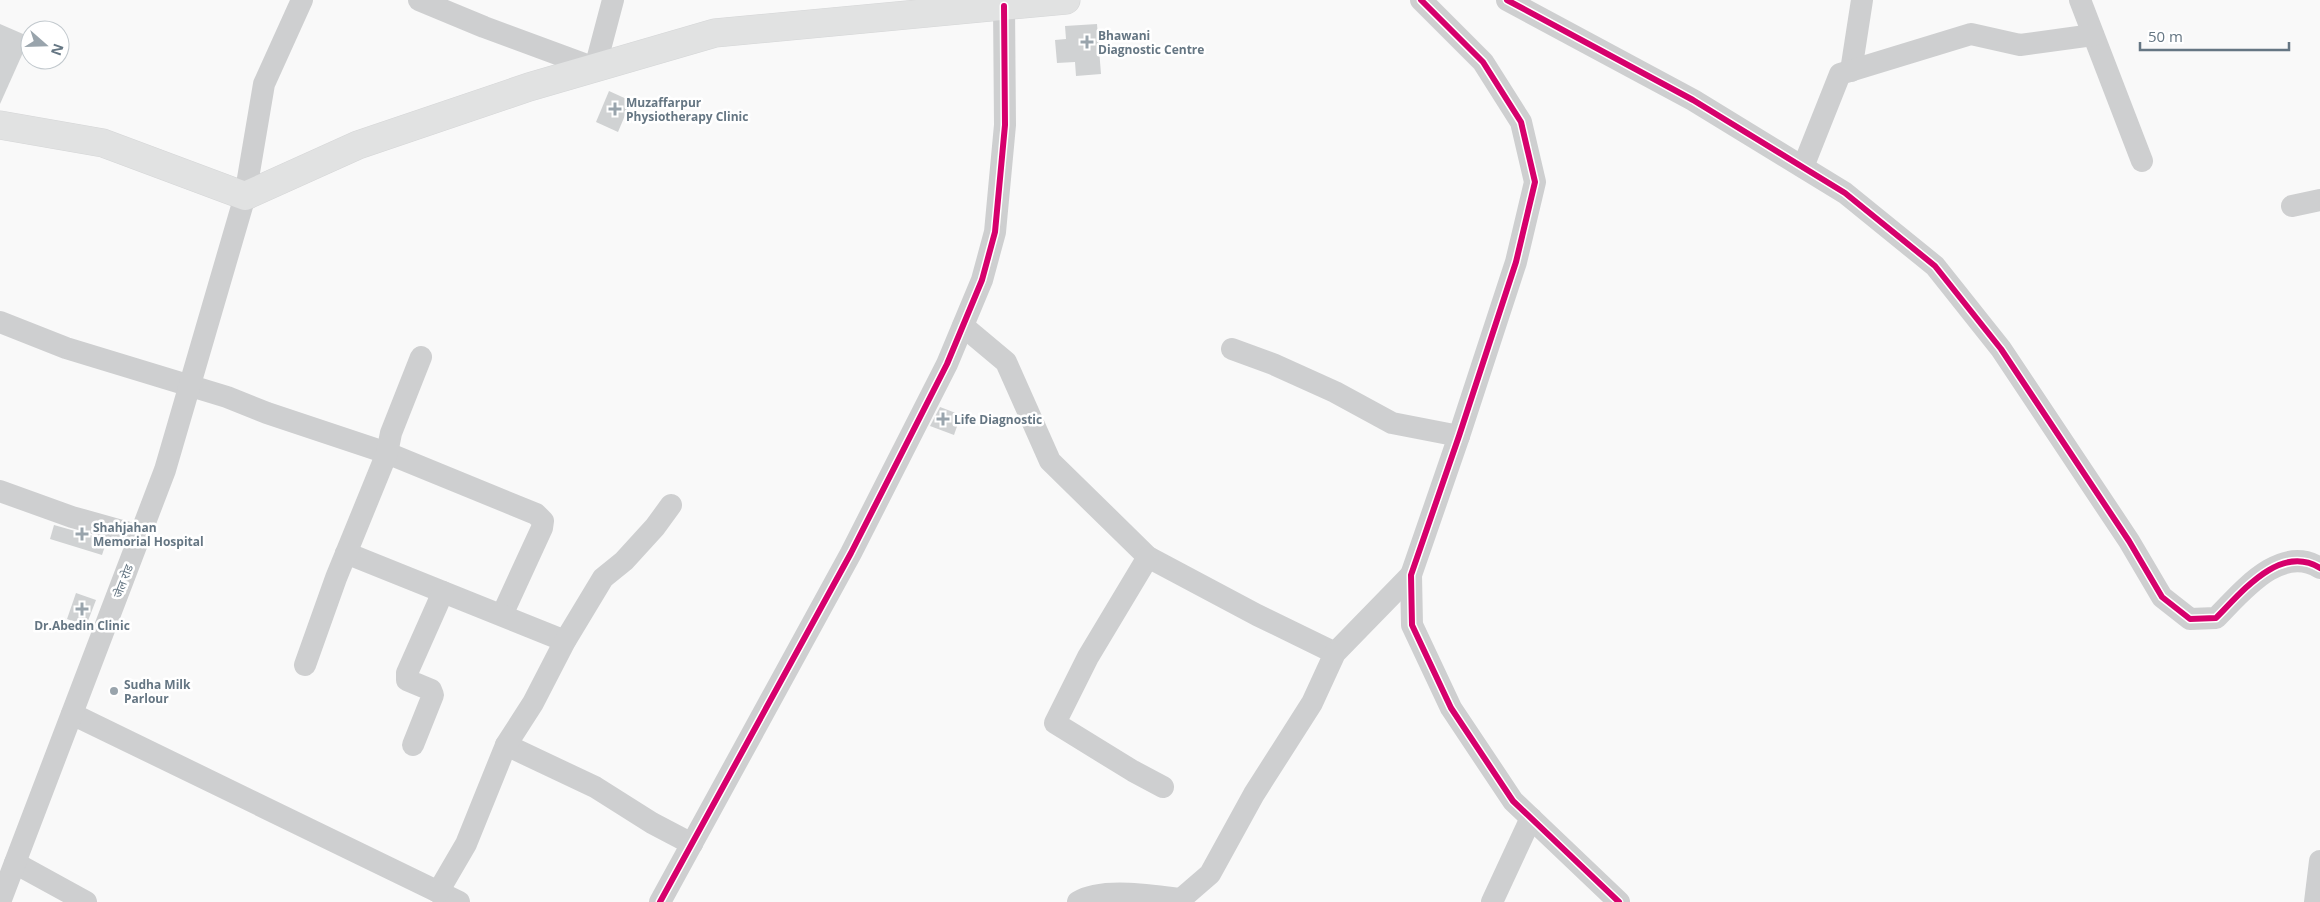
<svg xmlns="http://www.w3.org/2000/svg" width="2320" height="902" viewBox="0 0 2320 902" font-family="'Open Sans','Noto Sans Devanagari',sans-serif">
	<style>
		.building { fill: #d0d2d3 }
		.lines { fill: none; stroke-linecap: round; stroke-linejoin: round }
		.major-casing { stroke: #d5d6d7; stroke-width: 29 }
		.minor { stroke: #cecfd0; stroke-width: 22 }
		.major { stroke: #e1e2e2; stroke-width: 28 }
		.cycleway-casing { stroke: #fff; stroke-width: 9 }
		.cycleway { stroke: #d6006c; stroke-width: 6 }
		.poi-dot { fill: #99a4ac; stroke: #fff; stroke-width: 2 }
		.labels { text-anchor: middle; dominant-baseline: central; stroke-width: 5; stroke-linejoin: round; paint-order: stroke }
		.poi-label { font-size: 12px; font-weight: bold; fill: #657683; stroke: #fff; text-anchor: start }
		.street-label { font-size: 12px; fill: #657683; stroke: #fff }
	</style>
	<rect width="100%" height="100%" fill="#f9f9f9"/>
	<g class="building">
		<polygon points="0,24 30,37 0,104"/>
		<polygon points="1097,24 1101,74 1076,76 1075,62 1057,63 1055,40 1066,39 1065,26"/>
		<polygon points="609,91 631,101 618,132 596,122"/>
		<polygon points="940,407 961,415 954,435 930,426"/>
		<polygon points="54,525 107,540 102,555 50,539"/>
		<polygon points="76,593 96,600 86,626 67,619"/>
	</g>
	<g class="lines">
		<g class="major-casing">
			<polyline id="major" points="0,125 103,143 245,196 358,145 529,87 715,33 1066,0"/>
		</g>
		<g class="minor">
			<polyline points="419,0 484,27 595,68 613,0"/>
			<polyline points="1421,0 1483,62 1521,122 1535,182 1516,262 1459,436 1411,575 1412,625 1451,708 1513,801 1619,902"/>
			<path d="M1507,0L1693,100L1845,193L1935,266L2001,349L2129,541L2162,597L2190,619L2216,618C2241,593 2280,543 2320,568"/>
			<polyline points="2080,0 2142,161"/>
			<polyline points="1851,71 1862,0"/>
			<polyline points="1803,167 1840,74 1971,34 2020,45 2093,35"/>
			<polyline points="2292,206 2320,200"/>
			<polyline points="0,322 66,348 227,397 267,413 387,453 536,514 543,521 542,528 502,615"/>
			<polyline points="963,326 1006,362 1050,461 1148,557 1257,615 1335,653"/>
			<polyline points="1232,349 1273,364 1335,392 1392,423 1459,436"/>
			<polyline points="0,491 72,517 140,536"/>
			<polyline points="346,553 565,641"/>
			<polyline points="1148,557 1088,657 1055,723 1133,771 1163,787"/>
			<polyline points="305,665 336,578 387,453 391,433 421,357"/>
			<polyline points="72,714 459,902"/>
			<polyline points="413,745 433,695 431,690 407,680 407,673 443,592"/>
			<polyline points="506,745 595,787 652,823 692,844"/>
			<polyline points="15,863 86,902"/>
			<polyline points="438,892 466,844 506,745 533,703 565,641 603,578 624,561 655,527 671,505"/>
			<polyline points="0,902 165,470 245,196 264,84 302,0"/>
			<polyline points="660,902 851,553 947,364 982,280 995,232 1005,125 1004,6"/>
			<path d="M1078,902C1103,887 1152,896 1181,899L1210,874L1254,794L1312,703L1335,653L1411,575"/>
			<polyline points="1492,902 1531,818"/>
			<polyline points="2315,902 2320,861"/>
		</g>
		<use href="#major" class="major"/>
		<g class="cycleway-casing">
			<g id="cycleway">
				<polyline points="1421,0 1483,62 1521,122 1535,182 1516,262 1459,436 1411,575 1412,625 1451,708 1513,801 1619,902"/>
				<path d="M1507,0L1693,100L1845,193L1935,266L2001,349L2129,541L2162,597L2190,619L2216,618C2241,593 2280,543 2320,568"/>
				<polyline points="660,902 851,553 947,364 982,280 995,232 1005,125 1004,6"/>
			</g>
		</g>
		<use href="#cycleway" class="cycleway"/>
	</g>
	<g class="poi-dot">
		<path d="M1084.5 34.5h5v5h5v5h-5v5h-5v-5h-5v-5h5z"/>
		<path d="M612.5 101.5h5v5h5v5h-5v5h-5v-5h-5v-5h5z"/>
		<path d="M940.5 411.5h5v5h5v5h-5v5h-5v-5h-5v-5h5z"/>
		<path d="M79.5 526.5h5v5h5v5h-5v5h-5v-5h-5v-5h5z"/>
		<path d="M79.5 601.5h5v5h5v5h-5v5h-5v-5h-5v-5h5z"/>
		<circle cx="114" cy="691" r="5"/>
	</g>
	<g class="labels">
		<g class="poi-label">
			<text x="1098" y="35">Bhawani<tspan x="1098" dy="14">Diagnostic Centre</tspan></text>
			<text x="626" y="102">Muzaffarpur<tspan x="626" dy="14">Physiotherapy Clinic</tspan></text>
			<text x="954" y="419">Life Diagnostic</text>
			<text x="93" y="527">Shahjahan<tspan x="93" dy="14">Memorial Hospital</tspan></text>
			<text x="82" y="625" text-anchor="middle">Dr.Abedin Clinic</text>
			<text x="124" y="684">Sudha Milk<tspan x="124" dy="14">Parlour</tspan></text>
		</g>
		<g class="street-label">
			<text transform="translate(123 581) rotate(-69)">जेल रोड</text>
		</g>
	</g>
	<g transform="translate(45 45) rotate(110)"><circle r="24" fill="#ffffff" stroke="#c1c8cd"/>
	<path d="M0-4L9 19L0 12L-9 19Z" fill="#99a4ac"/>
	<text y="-8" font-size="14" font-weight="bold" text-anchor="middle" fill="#657683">N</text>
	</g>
	<path d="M2140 42v8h149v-8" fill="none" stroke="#657683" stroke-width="2.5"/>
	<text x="2148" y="42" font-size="15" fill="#657683" stroke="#ffffff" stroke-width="4" paint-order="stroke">50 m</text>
</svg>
